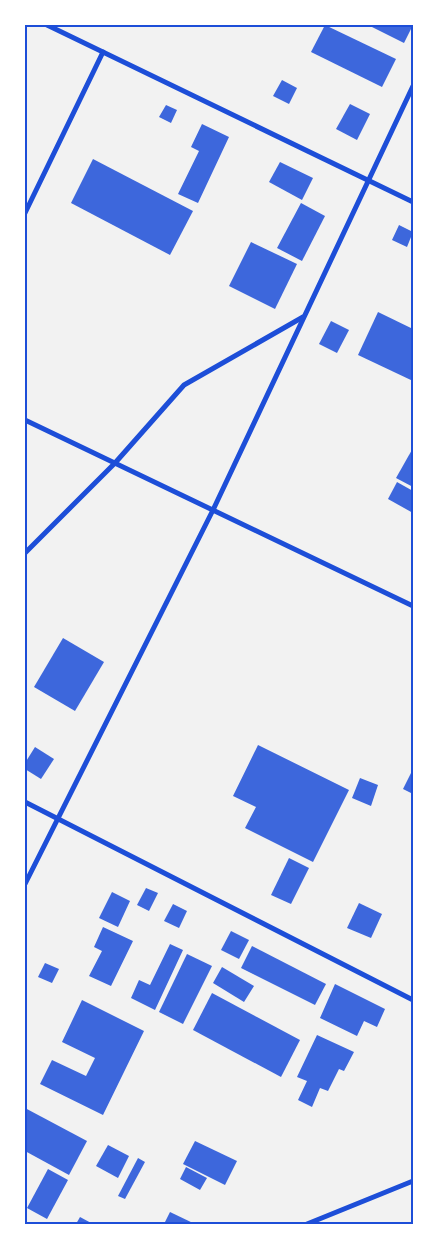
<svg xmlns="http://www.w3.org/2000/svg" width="438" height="1249" viewBox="0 0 438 1249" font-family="'Work Sans',sans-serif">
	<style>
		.building { fill: #3d67dc }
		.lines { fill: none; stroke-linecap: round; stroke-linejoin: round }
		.minor { stroke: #1d4ed8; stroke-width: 5 }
		.neatline { fill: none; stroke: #1d4ed8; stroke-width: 2 }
	</style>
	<rect width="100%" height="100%" fill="#f2f2f2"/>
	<g class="building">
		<polygon points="325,25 396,59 382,87 311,52"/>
		<polygon points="368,25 413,25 404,43"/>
		<polygon points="282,80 297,88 289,104 273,96"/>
		<polygon points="350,104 370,114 357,140 336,129"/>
		<polygon points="166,105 177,110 171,123 159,117"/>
		<polygon points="202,124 229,137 198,203 178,194 199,151 191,147"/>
		<polygon points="93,159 193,211 170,255 71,203"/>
		<polygon points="280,162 313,178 302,200 269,182"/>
		<polygon points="301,203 325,216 302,261 277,248"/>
		<polygon points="399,225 413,232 407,247 392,240"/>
		<polygon points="251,242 297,264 275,309 229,286"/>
		<polygon points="378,312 413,329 413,381 358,355"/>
		<polygon points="331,321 349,330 337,353 319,344"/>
		<polygon points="413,448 413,487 396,478"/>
		<polygon points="397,482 413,491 413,513 388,499"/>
		<polygon points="63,638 104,662 75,711 34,687"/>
		<polygon points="258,745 349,790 313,862 245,828 256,807 233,796"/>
		<polygon points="35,747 54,759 41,779 25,769 25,763"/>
		<polygon points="413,769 413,794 403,789"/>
		<polygon points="360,778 378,785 371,806 352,798"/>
		<polygon points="289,858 309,868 291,904 271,895"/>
		<polygon points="146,888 158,893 149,911 137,905"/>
		<polygon points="112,892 130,901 118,927 99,918"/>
		<polygon points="359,903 382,914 371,938 347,928"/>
		<polygon points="173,904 187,911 179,928 164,921"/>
		<polygon points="103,927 133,941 111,986 89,976 102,951 94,947"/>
		<polygon points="231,931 249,940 239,959 221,950"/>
		<polygon points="170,944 183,950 155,1010 131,998 139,980 150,985"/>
		<polygon points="252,946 326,984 315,1005 241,968"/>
		<polygon points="187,954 212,966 183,1024 159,1012"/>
		<polygon points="45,963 59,969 52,983 38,977"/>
		<polygon points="222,967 254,986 244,1002 213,983"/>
		<polygon points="335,984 385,1009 377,1027 364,1021 357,1036 320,1018"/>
		<polygon points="212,993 300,1040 281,1077 193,1030"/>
		<polygon points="82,1000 144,1031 103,1115 40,1084 52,1060 86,1076 95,1058 62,1042"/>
		<polygon points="317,1035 354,1052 344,1071 339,1069 328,1091 320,1088 312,1107 298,1100 307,1081 297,1077"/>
		<polygon points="25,1108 87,1141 69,1175 25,1151"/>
		<polygon points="195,1141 237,1161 225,1185 183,1164"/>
		<polygon points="108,1145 129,1156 118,1178 96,1166"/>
		<polygon points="138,1158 145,1162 125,1199 118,1196"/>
		<polygon points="186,1167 207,1178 200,1190 180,1179"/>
		<polygon points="48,1169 68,1180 47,1219 27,1208"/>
		<polygon points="170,1212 195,1224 164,1224"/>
		<polygon points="80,1217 93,1224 76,1224"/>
	</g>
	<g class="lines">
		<g class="minor">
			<polyline points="47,25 413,202"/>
			<polyline points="25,213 103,52"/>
			<polyline points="25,420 413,606"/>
			<polyline points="25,553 115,463 184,385 303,317"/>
			<polyline points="25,802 413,1000"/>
			<polyline points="25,884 213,510 413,86"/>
			<polyline points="307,1224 413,1181"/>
		</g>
	</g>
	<rect width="438" height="1249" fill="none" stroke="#ffffff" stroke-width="52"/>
	<rect x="26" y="26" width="386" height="1197" class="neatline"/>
</svg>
